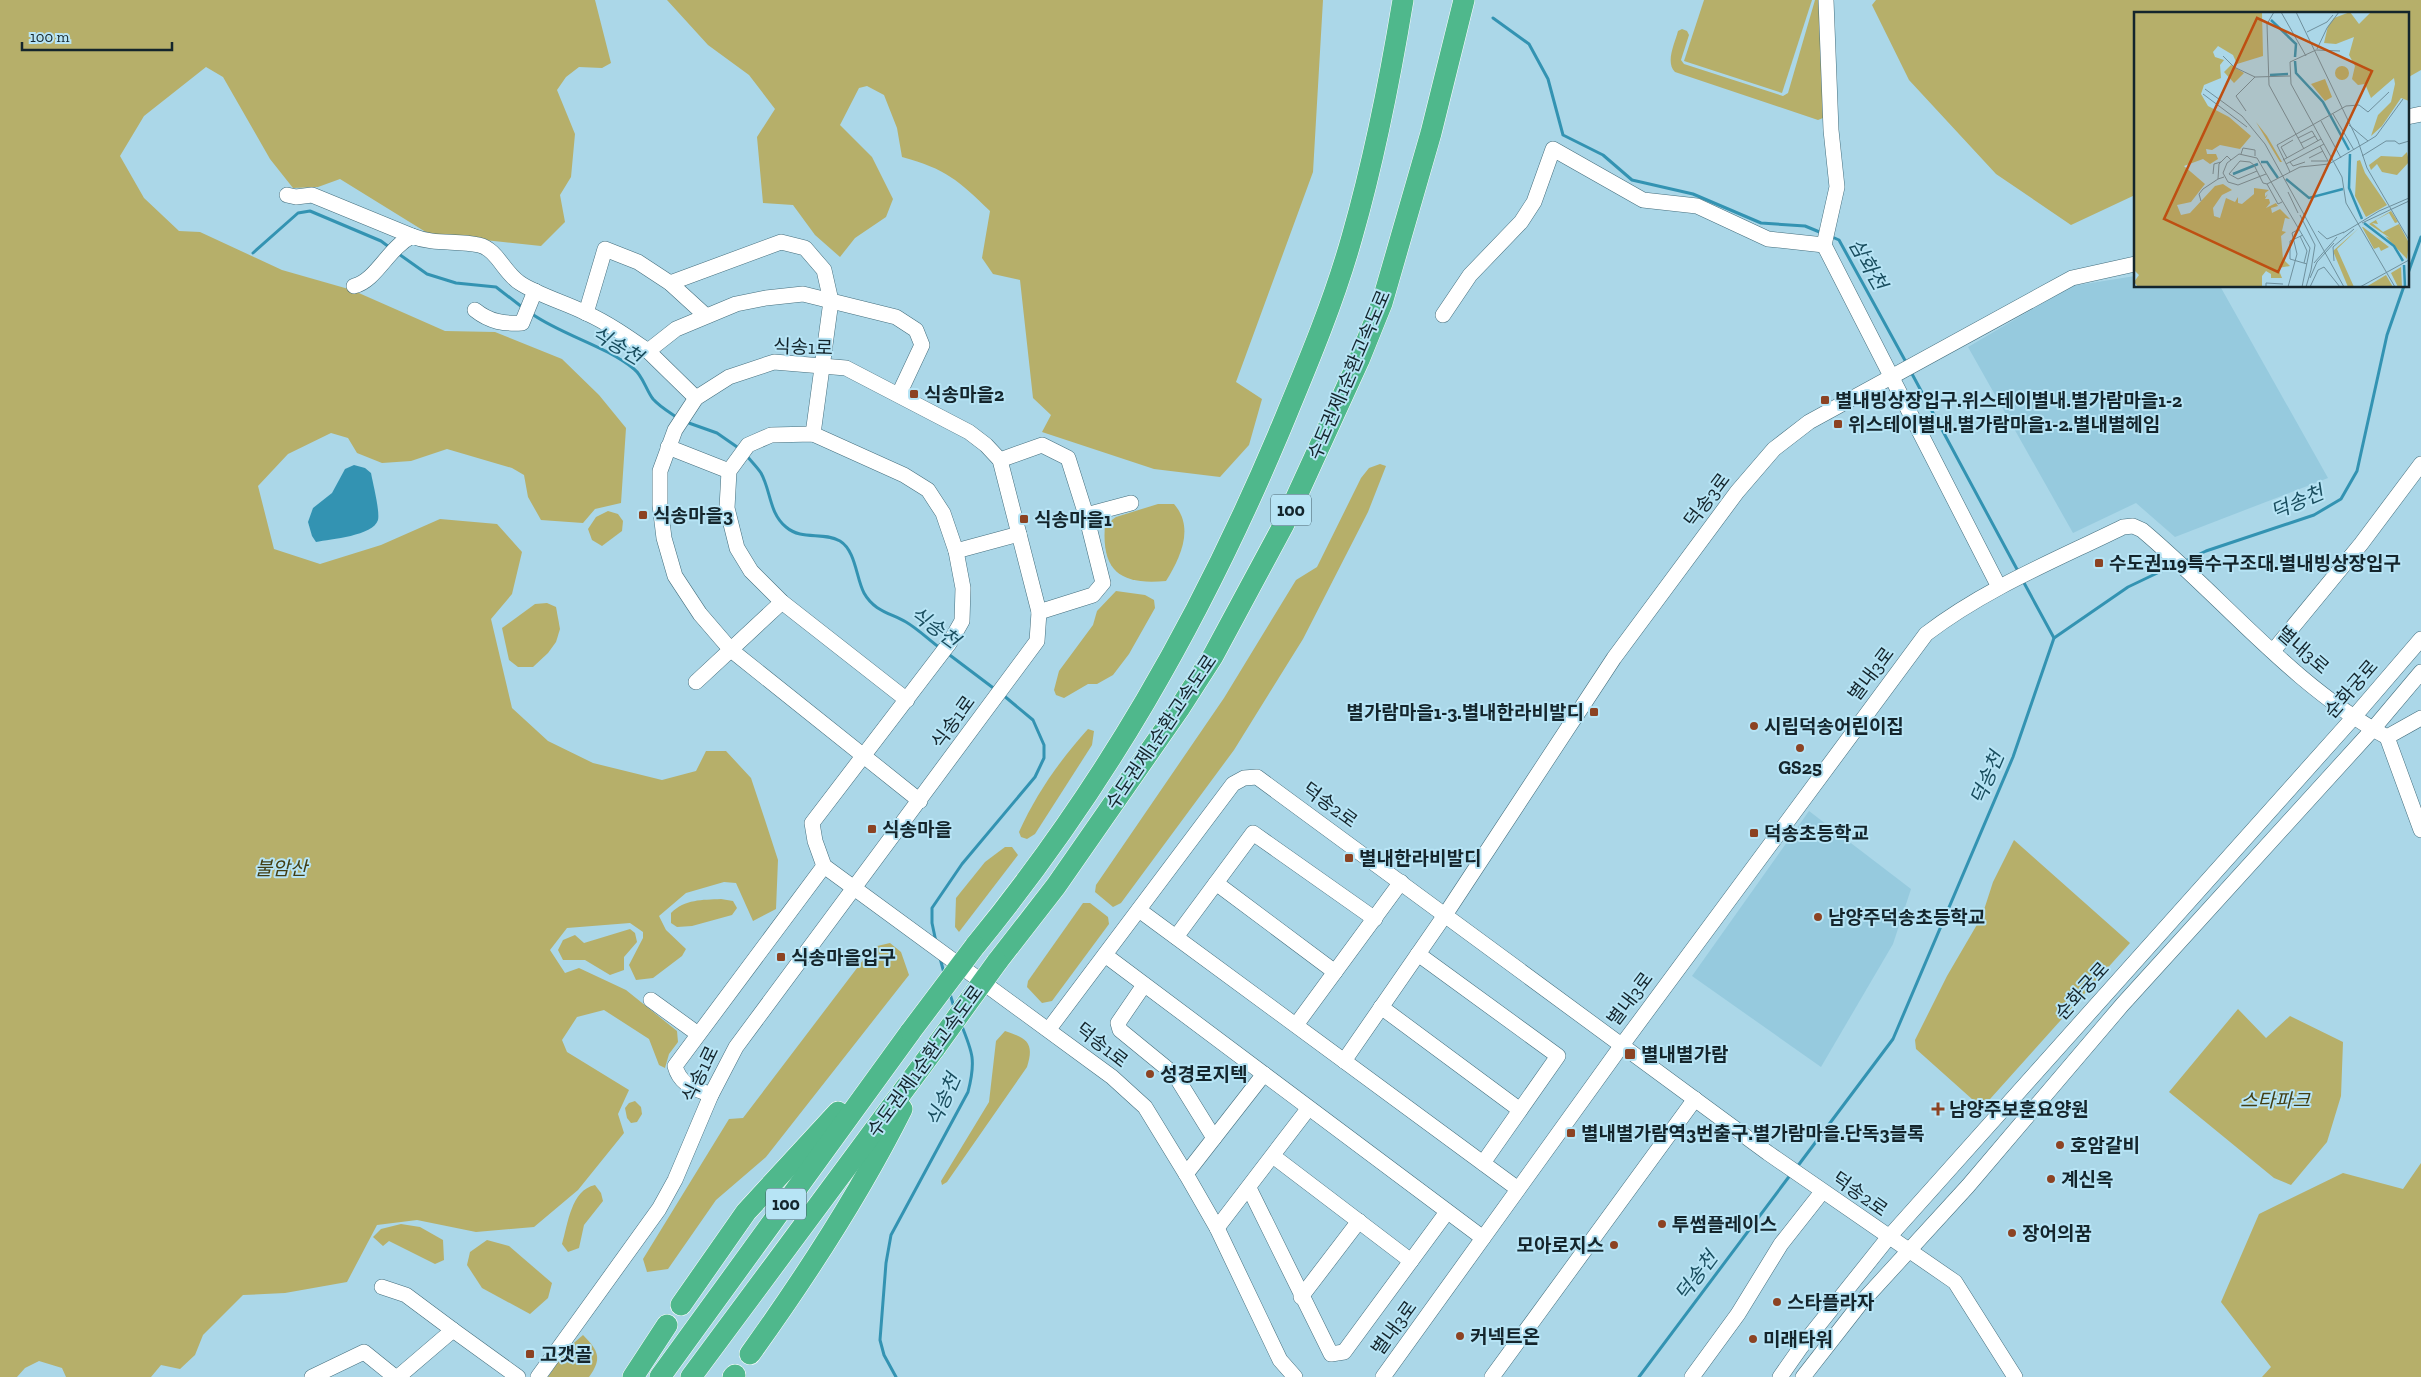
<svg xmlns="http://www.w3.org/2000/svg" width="2421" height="1377" viewBox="0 0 2421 1377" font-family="'Zilla Slab','Noto Sans KR',serif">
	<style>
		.built { fill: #96cade }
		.green { fill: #b6af6a }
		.water { fill: #3393b2 }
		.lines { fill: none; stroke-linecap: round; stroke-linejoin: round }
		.stream { stroke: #3393b2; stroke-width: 3 }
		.minor-casing { stroke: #446e7d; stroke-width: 16 }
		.highway-casing { stroke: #fff; stroke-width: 22 }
		.minor { stroke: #fff; stroke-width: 15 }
		.highway { stroke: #4fb88c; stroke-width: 21 }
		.highway-bridge-casing { stroke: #fff; stroke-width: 22; stroke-linecap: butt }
		.highway-bridge { stroke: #4fb88c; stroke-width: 21 }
		.poi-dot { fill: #8c4323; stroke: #b7e4f5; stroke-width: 2 }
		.labels { text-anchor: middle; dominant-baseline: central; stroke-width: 4; stroke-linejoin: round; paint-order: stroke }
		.shield { fill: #b7e4f5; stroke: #455e68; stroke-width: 1 }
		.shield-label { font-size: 18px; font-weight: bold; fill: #14252c }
		.street-label { font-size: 19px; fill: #14252c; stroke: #b7e4f5 }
		.poi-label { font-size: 19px; font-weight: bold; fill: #14252c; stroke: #b7e4f5; text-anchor: start }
		.park-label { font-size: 19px; font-style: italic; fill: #423e13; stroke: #b7e4f5 }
		.water-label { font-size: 20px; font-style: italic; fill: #194d5e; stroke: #b7e4f5 }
		.inset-river { fill: none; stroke: #3393b2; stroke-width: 2.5 }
		.inset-road { fill: none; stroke: #6f909d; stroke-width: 1 }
		.view { fill: #be4f12; fill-opacity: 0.15; stroke: #be4f12; stroke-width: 2.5 }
		.inset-edge { fill: none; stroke: #14252c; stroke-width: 2.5 }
	</style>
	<rect width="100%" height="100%" fill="#abd7e8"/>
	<g class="built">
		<polygon points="2135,276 2135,286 2220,286 2328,478 2175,537 2136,503 2073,533 1968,347 2072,286"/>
		<polygon points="1809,811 1911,889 1893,944 1821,1067 1692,976"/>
	</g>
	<g class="green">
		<polygon points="0,0 595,0 611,63 602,68 579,67 566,77 557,90 575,134 571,177 560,195 565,222 541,246 429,234 340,179 318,187 293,188 270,159 223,77 206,67 144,116 120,156 144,198 179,231 200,232 282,270 352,290 445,331 495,332 562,359 599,395 626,428 621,503 595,509 583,523 541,520 528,497 524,475 512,468 447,449 411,461 382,463 357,453 348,438 331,433 288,454 258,486 274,549 320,564 381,545 440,519 497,524 522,552 512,594 491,619 512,708 548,741 593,763 662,780 696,771 706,751 726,751 751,778 765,820 778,860 776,909 753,921 736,883 724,882 686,893 659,916 666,930 686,949 682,956 653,978 636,980 629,965 643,938 643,932 630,923 567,928 550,950 565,973 579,968 626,990 677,1031 678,1042 669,1054 665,1068 659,1065 649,1039 604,1010 577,1017 562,1040 567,1052 629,1090 618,1114 624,1133 578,1190 534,1227 476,1232 417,1220 377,1225 347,1282 285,1293 243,1295 203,1335 195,1355 180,1369 161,1365 151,1377 66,1377 62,1368 39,1361 25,1368 17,1377 0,1377"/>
		<path d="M667,0H1323L1313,172L1236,382L1262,399L1249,445L1220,477L1154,469L1042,432L1051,415L1033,398L1020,280L993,274L982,258L990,211C958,180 946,169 902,157L897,128L884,95L867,86L859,88L840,125L872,157L893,199L886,217L855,238L840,257L815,235L793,205L763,203L757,137L775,109L749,75L708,45Z"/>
		<polygon points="1704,0 1812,0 1782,93 1684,61"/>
		<path d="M1815,0H1820L1823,118L1818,120L1675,72C1665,62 1675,43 1678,31L1682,29L1687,31L1689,35L1681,60L1684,64L1783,96L1788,93Z"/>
		<polygon points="1876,0 2421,0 2421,70 2407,78 2407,14 2135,14 2135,195 2071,225 1996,174 1909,80 1872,5"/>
		<polygon points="1380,464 1386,466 1368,512 1303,639 1234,750 1121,903 1113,907 1095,892 1096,885 1224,698 1296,580 1317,567 1361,478 1369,468"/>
		<path d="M1158,504H1174C1195,528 1180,558 1166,581C1122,585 1101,573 1105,525L1116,517Z"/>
		<polygon points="608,511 618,514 623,521 622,531 602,546 592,540 588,529 596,517"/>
		<polygon points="1116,591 1145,595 1154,600 1155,608 1129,654 1113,675 1097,684 1088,684 1064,698 1056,695 1054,690 1059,671 1093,625 1097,611"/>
		<polygon points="547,603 556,607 560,629 556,642 548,653 533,667 518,667 509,660 502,628 535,604"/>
		<path d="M1088,729L1094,731L1092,745L1035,834L1027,839L1021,837L1019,832C1036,794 1060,760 1088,729Z"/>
		<polygon points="2014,840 2130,943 1982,1108 1916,1049 1915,1040 1947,976 1982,916 1993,882"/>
		<polygon points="1005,847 1012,847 1018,855 959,932 955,927 956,898 985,862"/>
		<path d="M721,899L733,901L737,908L732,915L692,926L677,927L671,923V913C685,899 702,900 721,899Z"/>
		<polygon points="1083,903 1090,903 1108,917 1109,924 1052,1001 1042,1003 1027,987 1028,981"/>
		<polygon points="630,929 635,933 637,942 624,957 624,970 610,975 585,960 563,960 558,950 563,940 575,935 584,943"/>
		<polygon points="890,943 901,952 909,975 766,1157 716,1200 668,1269 647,1272 643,1259 729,1119 743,1118 873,947"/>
		<polygon points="2238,1009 2266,1038 2290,1016 2343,1042 2341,1096 2327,1142 2291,1185 2274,1178 2169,1092"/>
		<path d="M1005,1031C1026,1038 1035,1042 1027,1067L947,1182L942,1185L941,1181L989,1102L996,1041Z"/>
		<polygon points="635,1101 641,1107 642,1114 637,1122 631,1123 627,1118 625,1108 629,1103"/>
		<polygon points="2421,1163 2421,1377 2262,1377 2271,1367 2221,1302 2259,1214 2343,1173 2403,1189"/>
		<path d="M595,1185L601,1193L603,1201L584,1225L579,1248L568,1252L562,1244C568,1224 571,1190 595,1185Z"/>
		<polygon points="401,1224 420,1227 443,1240 444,1260 435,1264 389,1241 383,1246 373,1237 381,1229"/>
		<polygon points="487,1240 509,1246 552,1283 548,1298 530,1314 482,1288 467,1265 470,1252"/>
		<path d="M583,1335C599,1351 602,1359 589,1377H548L567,1349Z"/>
	</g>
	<path class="water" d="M354,465L365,468L371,473C373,484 380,511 378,520C373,536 331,539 316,542L312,536L308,522L313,508L332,493L345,469Z"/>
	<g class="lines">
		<g class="stream">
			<polyline points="1493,18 1529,44 1548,79 1563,135 1603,155 1632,180 1693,194 1761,223 1805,226 1822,233"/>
			<polyline points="1830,236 1839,240 1907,364"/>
			<polyline points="396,252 427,274 456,283 496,287 522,307"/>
			<polyline points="253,253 298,213 310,211 381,241 389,247"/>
			<polyline points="2407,276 2421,237"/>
			<path d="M532,314C564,336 604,345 634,369C643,376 646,390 653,399C660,407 669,412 678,418"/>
			<polyline points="1911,372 2019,573"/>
			<polyline points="686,422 717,433 740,449"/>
			<path d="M746,455C751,461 757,467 761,473C771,491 769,513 786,527C802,541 823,531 840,541C856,551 856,578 864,593C874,611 890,613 906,622C918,629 929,640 940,648"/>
			<polyline points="2185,561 2206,551 2314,515 2341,499 2357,471 2387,335 2404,286"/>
			<polyline points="2023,581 2054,638"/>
			<polyline points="947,653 996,690"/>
			<polyline points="936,942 932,923 932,908 962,864 1035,777 1044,758 1044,745 1033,720 1003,695"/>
			<polyline points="940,958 944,973"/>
			<polyline points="950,994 954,1007"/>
			<polyline points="1797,1167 1893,1039 2013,757 2054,638 2128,587 2174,565"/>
			<path d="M896,1377L884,1355L880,1340L886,1263L891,1235L968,1092C976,1061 973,1053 961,1024"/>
			<polyline points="1639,1377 1791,1174"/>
		</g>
		<g class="minor-casing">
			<g id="minor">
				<polyline points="1826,0 1831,130 1837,187 1824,245 1999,587"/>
				<polyline points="2407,117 2421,114"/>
				<polyline points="287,195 296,197 312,195 412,236"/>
				<polyline points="670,283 781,242 805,248 824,270 831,301 813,434"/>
				<path d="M354,286C376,281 388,248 412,236C434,245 456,240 479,245C497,249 504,273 520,283C540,296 564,302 586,313C608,323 628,337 648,351"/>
				<path d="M475,310C490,322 504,324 522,323L535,291"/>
				<polyline points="586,313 605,249 638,262 670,283 705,315"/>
				<polyline points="1443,315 1470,275 1521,222 1534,202 1553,149 1643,200 1697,206 1768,239 1824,245"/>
				<polyline points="696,398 648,351 676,329 736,304 766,298 803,294 896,317 916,330 922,345 899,394"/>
				<polyline points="668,447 729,471"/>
				<polyline points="1000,460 1042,445 1068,458 1086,515 1103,583 1093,595 1039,612"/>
				<polyline points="1086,515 1131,503"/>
				<polyline points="956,551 1019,534"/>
				<polyline points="2273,651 2361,544 2421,464"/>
				<polyline points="696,682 782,602"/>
				<polyline points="907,700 782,602 751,571 737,548 727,508 729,471 748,445 771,435 813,434 904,475 928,490 943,513 956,551 963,588 962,621 950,642 948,645 812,823 815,841 824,866 1112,1077 1145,1107 1186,1174 1217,1228 1280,1360 1295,1377"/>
				<polyline points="2387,737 2421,718"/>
				<polyline points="1216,883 1335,972"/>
				<polyline points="1139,910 1518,1189"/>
				<polyline points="1176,937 1253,833 1375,919"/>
				<polyline points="1418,954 1558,1056 1483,1163"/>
				<polyline points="1105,955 1483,1238"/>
				<polyline points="1144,985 1118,1023 1120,1030 1175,1075 1214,1138"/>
				<polyline points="651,1000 698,1034"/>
				<polyline points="1381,1007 1520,1110"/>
				<polyline points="1296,1025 1401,882"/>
				<polyline points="1049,1029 1233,784 1244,778 1257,777 1768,1153 1955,1282 2015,1377"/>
				<polyline points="1344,1061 1445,915 1614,658 1737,492 1774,449 1809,422 2072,278 2135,264"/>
				<path d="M711,1095C694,1088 680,1085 675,1066L824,866"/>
				<polyline points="1273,1156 1411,1261"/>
				<polyline points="1186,1174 1264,1074"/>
				<polyline points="1249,1188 1331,1354 1344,1352 1447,1212"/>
				<polyline points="1217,1228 1308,1109"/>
				<polyline points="382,1287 406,1295 453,1330"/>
				<polyline points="1301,1297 1359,1221"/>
				<polyline points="312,1377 364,1352 395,1377"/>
				<polyline points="398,1377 453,1330 518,1377"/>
				<polyline points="538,1377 659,1209 675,1180 711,1095 736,1047 1037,641 1039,612 1000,460 986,445 969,432 846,368 774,362 729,377 696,398 675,430 660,471 660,505 664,538 675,576 700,614 731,650 920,801"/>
				<path d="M1383,1377L1622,1045L1926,634C1986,588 2056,560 2123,527L2133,526L2142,530C2223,598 2293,686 2387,737L2421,830"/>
				<polyline points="1492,1377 1695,1099"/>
				<polyline points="1692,1377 1738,1314 1781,1244 1822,1192"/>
				<polyline points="1780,1377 1801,1347 1888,1238 2353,718 2421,639"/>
				<polyline points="1803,1377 1860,1304 1968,1186 2122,1005 2373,729 2421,672"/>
			</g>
		</g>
		<g class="highway-casing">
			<g id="highway">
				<path d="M975,946C1104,788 1199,622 1278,435C1305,370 1333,305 1352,237C1374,160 1390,79 1403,0"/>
				<polyline points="997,962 1056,886 1179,709 1213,656 1284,524 1359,360 1382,303 1431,133 1464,0"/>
				<polyline points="681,1305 746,1212 838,1112"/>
				<path d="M750,1354C806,1276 859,1195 902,1109"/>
				<polyline points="633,1377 667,1325"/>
				<polyline points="660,1377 911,1031"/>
				<polyline points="691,1377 935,1048"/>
				<polyline points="733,1377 735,1375"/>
			</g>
		</g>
		<use href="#minor" class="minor"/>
		<use href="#highway" class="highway"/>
		<g class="highway-bridge-casing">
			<g id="highway-bridge">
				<polyline points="911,1031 975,946"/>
				<polyline points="935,1048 997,962"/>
			</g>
		</g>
		<use href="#highway-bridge" class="highway-bridge"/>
	</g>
	<g class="poi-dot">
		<rect x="909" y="389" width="10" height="10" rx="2.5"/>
		<rect x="1820" y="395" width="10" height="10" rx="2.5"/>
		<rect x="1833" y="419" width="10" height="10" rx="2.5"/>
		<rect x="638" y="510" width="10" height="10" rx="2.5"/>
		<rect x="1019" y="514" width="10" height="10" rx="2.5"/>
		<rect x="2094" y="558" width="10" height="10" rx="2.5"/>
		<rect x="1589" y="707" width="10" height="10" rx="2.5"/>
		<circle cx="1754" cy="726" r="5"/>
		<circle cx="1800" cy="748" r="5"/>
		<rect x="867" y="824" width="10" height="10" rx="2.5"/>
		<rect x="1749" y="828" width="10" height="10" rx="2.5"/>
		<rect x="1344" y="853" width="10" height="10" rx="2.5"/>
		<circle cx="1818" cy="917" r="5"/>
		<rect x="776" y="952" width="10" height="10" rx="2.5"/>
		<rect x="1624" y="1048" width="12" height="12" rx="2.5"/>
		<circle cx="1150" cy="1074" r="5"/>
		<path d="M1935.5 1101.5h5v5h5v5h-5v5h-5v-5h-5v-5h5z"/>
		<rect x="1566" y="1128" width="10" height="10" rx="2.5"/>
		<circle cx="2060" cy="1145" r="5"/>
		<circle cx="2051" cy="1179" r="5"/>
		<circle cx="1662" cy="1224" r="5"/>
		<circle cx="2012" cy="1233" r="5"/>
		<circle cx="1614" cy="1245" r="5"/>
		<circle cx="1777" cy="1302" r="5"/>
		<circle cx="1460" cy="1336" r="5"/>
		<circle cx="1753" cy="1339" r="5"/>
		<rect x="525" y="1349" width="10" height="10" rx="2.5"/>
	</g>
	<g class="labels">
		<g class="shield">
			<rect x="1271" y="494.5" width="40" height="31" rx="4"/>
			<rect x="766" y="1188.5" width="40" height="31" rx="4"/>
		</g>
		<g class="shield-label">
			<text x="1291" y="510">100</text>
			<text x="786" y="1204">100</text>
		</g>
		<g class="street-label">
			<text transform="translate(803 347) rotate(2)">식송1로</text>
			<text transform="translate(1349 375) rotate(-67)">수도권제1순환고속도로</text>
			<text transform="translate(1707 500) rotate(-53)">덕송3로</text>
			<text transform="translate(2303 650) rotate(41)">별내3로</text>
			<text transform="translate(1871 674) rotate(-53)">별내3로</text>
			<text transform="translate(2351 689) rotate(-49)">순화궁로</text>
			<text transform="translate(953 722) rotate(-54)">식송1로</text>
			<text transform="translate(1161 732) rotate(-56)">수도권제1순환고속도로</text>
			<text transform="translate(1330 805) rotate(36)">덕송2로</text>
			<text transform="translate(2082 991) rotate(-48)">순화궁로</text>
			<text transform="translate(1630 999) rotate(-53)">별내3로</text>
			<text transform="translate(1102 1045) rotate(38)">덕송1로</text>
			<text transform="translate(925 1061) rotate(-54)">수도권제1순환고속도로</text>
			<text transform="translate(700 1074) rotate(-64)">식송1로</text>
			<text transform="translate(1860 1194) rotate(35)">덕송2로</text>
			<text transform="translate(1394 1328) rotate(-54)">별내3로</text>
		</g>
		<g class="poi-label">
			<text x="924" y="394">식송마을2</text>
			<text x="1835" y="400">별내빙상장입구.위스테이별내.별가람마을1-2</text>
			<text x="1848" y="424">위스테이별내.별가람마을1-2.별내별헤임</text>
			<text x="653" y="515">식송마을3</text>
			<text x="1034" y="519">식송마을1</text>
			<text x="2109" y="563">수도권119특수구조대.별내빙상장입구</text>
			<text x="1584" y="712" text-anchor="end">별가람마을1-3.별내한라비발디</text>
			<text x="1764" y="726">시립덕송어린이집</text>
			<text x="1800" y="767" text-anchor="middle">GS25</text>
			<text x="882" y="829">식송마을</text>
			<text x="1764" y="833">덕송초등학교</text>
			<text x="1359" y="858">별내한라비발디</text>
			<text x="1828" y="917">남양주덕송초등학교</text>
			<text x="791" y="957">식송마을입구</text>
			<text x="1641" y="1054">별내별가람</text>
			<text x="1160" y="1074">성경로지텍</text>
			<text x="1949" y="1109">남양주보훈요양원</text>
			<text x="1581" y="1133">별내별가람역3번출구.별가람마을.단독3블록</text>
			<text x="2070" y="1145">호암갈비</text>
			<text x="2061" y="1179">계신옥</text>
			<text x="1672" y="1224">투썸플레이스</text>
			<text x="2022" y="1233">장어의꿈</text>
			<text x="1604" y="1245" text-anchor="end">모아로지스</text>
			<text x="1787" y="1302">스타플라자</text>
			<text x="1470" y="1336">커넥트온</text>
			<text x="1763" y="1339">미래타워</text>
			<text x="540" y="1354">고갯골</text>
		</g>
		<g class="park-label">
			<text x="281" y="868">불암산</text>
			<text x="2275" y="1100">스타파크</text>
		</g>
		<g class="water-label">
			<text transform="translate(1868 264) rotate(60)">삼화천</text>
			<text transform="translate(617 345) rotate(31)">식송천</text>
			<text transform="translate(2297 502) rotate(-23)">덕송천</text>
			<text transform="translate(935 627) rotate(36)">식송천</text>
			<text transform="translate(1987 778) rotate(-67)">덕송천</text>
			<text transform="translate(943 1100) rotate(-66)">식송천</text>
			<text transform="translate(1696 1276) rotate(-53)">덕송천</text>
		</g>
	</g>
	<g transform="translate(2134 12)">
		<rect width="275" height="275" fill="#abd7e8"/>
		<path d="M0,0H128L129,44L103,52L99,43L84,34L79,40L81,45L90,48L86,53L87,66L70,73L67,82L74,94L95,105L117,124L106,137L86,133L78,138L72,137L73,142H82L84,147L76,152L69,147L50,154L71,172L57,190L43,193L47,203L56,201L81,174L89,172L98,178L88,183L79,196L80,204L86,206L92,186L101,190L104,185V191L108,192L120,182V176L135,178L131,181V185L134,182L131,187H135L136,191L132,196L142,191L144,194L137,196L138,201L146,197L156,207L151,206L148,219L152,220L147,224L149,247L156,254L144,256L148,266H137V262L132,259L128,264V274L124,275H4L0,270L5,263L0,258ZM216,0L225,12L237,0H275V89L267,86L248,114L237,124L244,103L257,90L261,72L260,66L237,86L231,72L224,73L218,67L221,54L215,43L220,25L202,32L190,31L194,14L200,6ZM97,53L110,61L100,71L90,60ZM201 61a7 7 0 1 1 14 0a7 7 0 1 1-14 0ZM191,67L198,85L191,89L177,72ZM122,110L133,124L148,150H146ZM273,140L275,150L263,163L248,160L243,152L237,158L235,153L247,144L268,145ZM226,148L231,161L253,193L232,205L221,184L223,149ZM257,199L264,210L261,211L255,201L242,208L244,212L238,211L249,220L265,212L275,231L273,247L251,224L256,226L235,212ZM228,215H229L255,235L247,239L245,235L240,237ZM225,216L203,237L220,275H214L199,239ZM267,255L268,275H264L257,261ZM252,263L259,275H232Z" fill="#b6af6a"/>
		<path class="inset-river" d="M137,8L162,32L161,45M161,49L162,61L189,90L215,138M136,63L154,62M216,142L215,176L228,207M127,150H133L144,166M99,162L124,152M152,167L175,186L209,177M230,211L260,234L269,249M270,253L271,275"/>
		<path class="inset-road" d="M140,0L133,12L135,73L170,137M147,0L172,44M162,0L224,129L233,156L275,228M173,20L193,10L199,3M183,37L193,16L205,0M182,38L156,50L157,72L208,165L212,191L261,275M182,38L206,39M89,44L100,55L121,65L156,64M71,77L108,104L131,132L210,275M69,82L113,115M112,99L102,84L121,65M199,102L220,138M187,109L207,146M215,113L234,129L242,124L269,87M164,126L178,119L184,129M167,131L181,124M107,142L109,136L121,138V144M228,144L252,129H261L265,132L275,129M153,146L147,135L159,128M175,146L189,139M149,148L187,127M177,149H194L186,134M156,150L159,154L171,150M152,152L190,132M123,159L104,167L95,162L106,149L116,150L120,153L129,171L133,172L166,155L195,152L234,129M156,160L143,133L212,94L225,93L234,100L255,80M79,162L80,152L87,150M132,162L104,173L94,170L89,161L93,151L105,142L123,146L176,236L168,275M90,165L84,167L85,152L93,144L97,148M133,172L144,192L148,190M154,180L164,201M67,189L65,182L69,177L84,167M166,203L181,233L177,258M228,211L275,189M184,219L193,227L210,220M209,221L245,199L275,186M169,223L156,229V247L173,252M166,224L173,239L170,251M200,249L199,235L220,217M180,251L203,225M176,266L183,250L200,231M132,275V271L149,272M154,275L163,242L158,221L165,217M172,275L177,258M176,275L184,258L190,255L206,275M226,275L275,248"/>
		<path class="view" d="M123,6L238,59L144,260L30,207Z"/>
		<rect width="275" height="275" class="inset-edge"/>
	</g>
	<path d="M22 42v8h150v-8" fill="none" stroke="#14252c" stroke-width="2.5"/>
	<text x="30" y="42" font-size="15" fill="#14252c" stroke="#b7e4f5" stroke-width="4" paint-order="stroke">100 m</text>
</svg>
